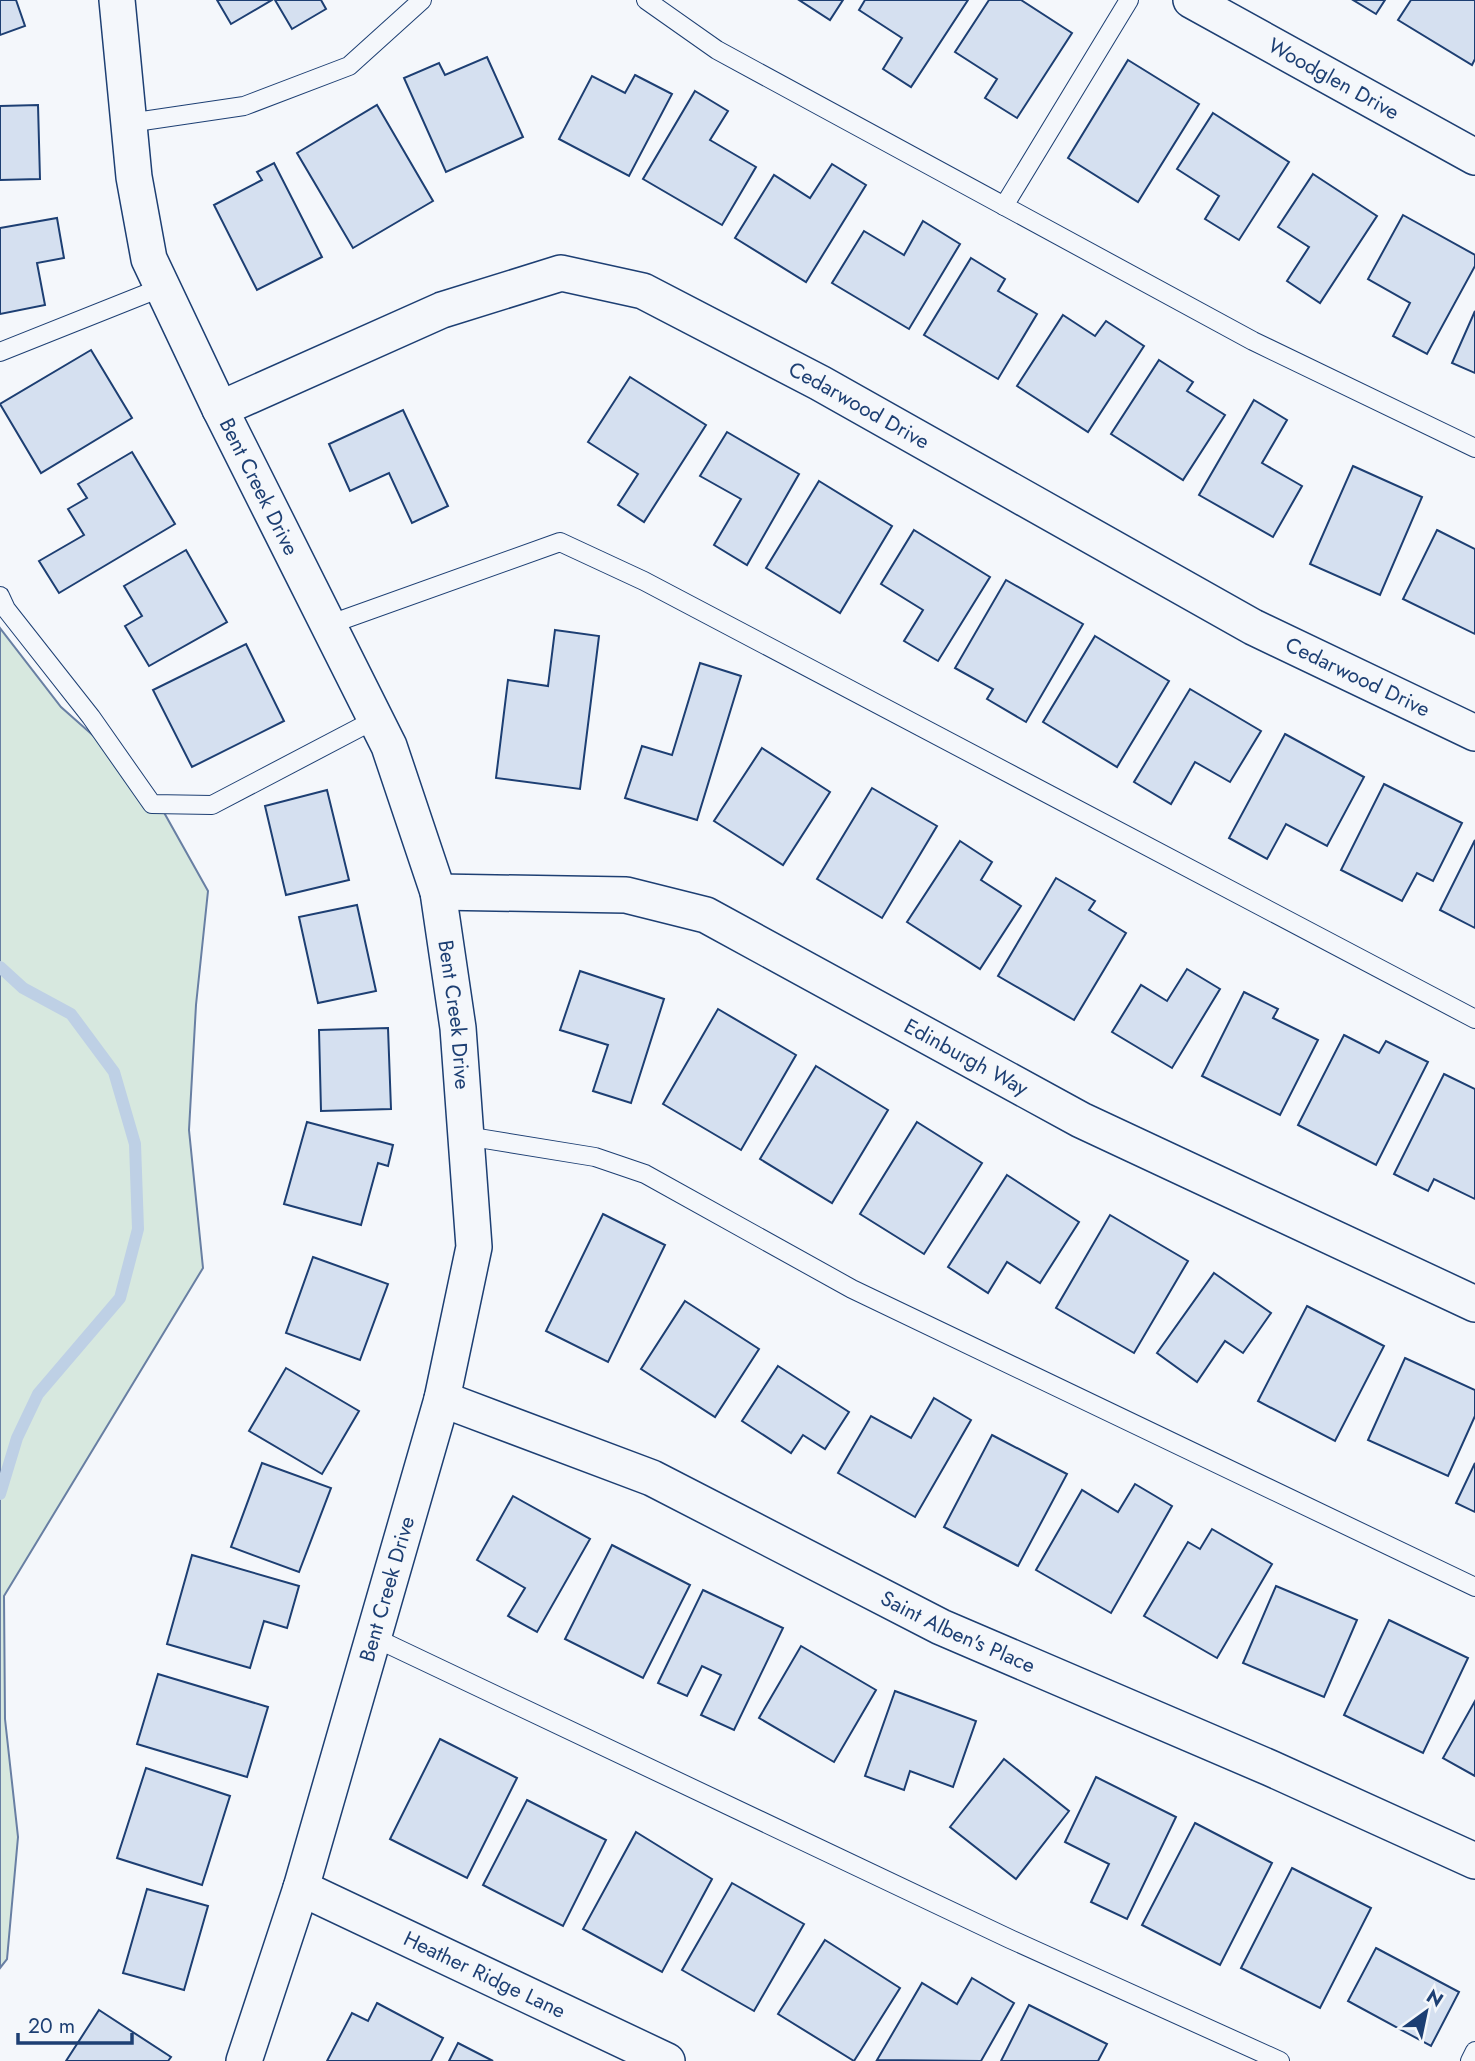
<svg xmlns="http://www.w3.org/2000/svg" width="1475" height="2061" viewBox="0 0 1475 2061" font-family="Jost,sans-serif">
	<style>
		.green { fill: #d7e8df; stroke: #687fa3; stroke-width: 2 }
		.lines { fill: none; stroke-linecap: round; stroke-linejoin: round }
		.stream { stroke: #bed0e5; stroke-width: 12 }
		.building { fill: #d5e0f0; stroke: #1d3f73; stroke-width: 2 }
		.lane-casing { stroke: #1d3f73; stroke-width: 20 }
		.street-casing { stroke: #1d3f73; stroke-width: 38 }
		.lane { stroke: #f4f7fb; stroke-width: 18 }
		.street { stroke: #f4f7fb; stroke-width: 35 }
		.labels { text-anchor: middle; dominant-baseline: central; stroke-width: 5; stroke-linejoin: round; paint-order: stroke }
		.street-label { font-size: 21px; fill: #1d3f73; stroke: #f4f7fb }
	</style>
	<rect width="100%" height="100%" fill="#f4f7fb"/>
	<polygon class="green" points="0,628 61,707 148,784 208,891 196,1005 189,1130 203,1268 4,1596 5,1719 18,1837 7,1959 0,1968"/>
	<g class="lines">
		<polyline class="stream" points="0,967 23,988 71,1014 114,1072 135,1144 138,1229 120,1298 38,1394 17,1438 0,1494"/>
	</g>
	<g class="building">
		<polygon points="0,0 16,0 25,26 0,35"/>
		<polygon points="217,0 272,0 231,24"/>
		<polygon points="275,0 321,0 326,9 292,29"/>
		<polygon points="799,0 843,0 830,20"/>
		<polygon points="865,0 968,0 911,87 883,69 902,38 859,10"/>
		<polygon points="989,0 1021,0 1072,33 1017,118 985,98 997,79 955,52"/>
		<polygon points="1353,0 1385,0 1376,14"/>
		<polygon points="1411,0 1475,0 1475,59 1472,65 1398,20"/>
		<polygon points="487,57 523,137 446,172 404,78 439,63 445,75"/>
		<polygon points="1128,60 1199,104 1138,202 1068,158"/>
		<polygon points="635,75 672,94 629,176 559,139 592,76 625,93"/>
		<polygon points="695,91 728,111 710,140 756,167 722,225 643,179"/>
		<polygon points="38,105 40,179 0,180 0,106"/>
		<polygon points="377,105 433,201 353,248 297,153"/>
		<polygon points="1213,113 1289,162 1239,240 1205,219 1219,196 1177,169"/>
		<polygon points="274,163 322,257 257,290 214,205 262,180 257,172"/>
		<polygon points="832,164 866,185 806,282 735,238 774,175 810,198"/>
		<polygon points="1313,174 1377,216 1320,303 1287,281 1309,247 1278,227"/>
		<polygon points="1403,215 1475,255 1475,266 1427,354 1393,336 1410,303 1368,279"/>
		<polygon points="57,218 64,258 37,263 45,305 0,314 0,228"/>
		<polygon points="923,221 960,244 909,329 832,283 864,231 904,255"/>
		<polygon points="971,258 1005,279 998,291 1037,314 998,379 924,335"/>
		<polygon points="1475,311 1475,373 1452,363"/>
		<polygon points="1063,315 1095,336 1106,321 1144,346 1088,432 1017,386"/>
		<polygon points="91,350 132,418 41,473 0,404"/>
		<polygon points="1159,360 1193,382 1187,391 1225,415 1183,480 1111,434"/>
		<polygon points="630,377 706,425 644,522 618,505 638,474 588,442"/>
		<polygon points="1254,400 1287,420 1262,463 1302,486 1273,537 1199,495"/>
		<polygon points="403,410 448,506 412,523 389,473 350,491 329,444"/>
		<polygon points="727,432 799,474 747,565 714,545 741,499 700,476"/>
		<polygon points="132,452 175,524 59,593 39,561 84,535 68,509 87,498 78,484"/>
		<polygon points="1353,466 1422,497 1380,595 1310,564"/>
		<polygon points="819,481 892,526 840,613 766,568"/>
		<polygon points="914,530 990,577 938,661 904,641 923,610 881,584"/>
		<polygon points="1437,530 1475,549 1475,634 1403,599"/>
		<polygon points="186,550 227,622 149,666 125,626 142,616 124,586"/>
		<polygon points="1006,580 1083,624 1026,722 987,699 993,689 955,668"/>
		<polygon points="555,630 599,636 580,789 496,778 508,680 548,686"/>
		<polygon points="1095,636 1169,681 1117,767 1043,722"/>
		<polygon points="246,644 284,721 192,767 153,690"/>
		<polygon points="700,663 741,676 697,820 625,798 642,746 672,755"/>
		<polygon points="1190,689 1261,731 1230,782 1195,762 1171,804 1134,782"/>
		<polygon points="1285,734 1364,777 1327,846 1286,824 1267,859 1229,838"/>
		<polygon points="762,748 830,792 783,865 714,821"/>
		<polygon points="1384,784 1462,823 1433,881 1417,873 1402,901 1341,870"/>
		<polygon points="872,788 937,826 882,918 817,879"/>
		<polygon points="327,790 349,880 286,895 265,806"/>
		<polygon points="1475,840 1475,928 1440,910"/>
		<polygon points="960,841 992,862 981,880 1021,906 980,969 907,922"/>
		<polygon points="1056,878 1095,901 1089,910 1126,933 1074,1020 998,976"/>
		<polygon points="357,905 376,991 318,1003 299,917"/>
		<polygon points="1187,969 1220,989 1172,1068 1112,1032 1141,985 1167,1001"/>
		<polygon points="580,971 664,999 631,1103 593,1091 608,1045 560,1030"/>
		<polygon points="1244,992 1278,1009 1273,1018 1318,1040 1280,1115 1202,1076"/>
		<polygon points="718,1009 796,1055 741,1150 663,1104"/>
		<polygon points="388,1028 391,1109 321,1111 319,1030"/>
		<polygon points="1344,1035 1379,1053 1386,1041 1428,1062 1376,1165 1298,1125"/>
		<polygon points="816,1066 888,1110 832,1203 760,1159"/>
		<polygon points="1444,1074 1475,1089 1475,1199 1434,1179 1428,1191 1394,1174"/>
		<polygon points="307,1122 393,1145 388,1166 378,1163 361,1225 284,1204"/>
		<polygon points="917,1122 982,1163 924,1254 860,1214"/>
		<polygon points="1007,1175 1079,1222 1040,1283 1007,1262 988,1293 948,1267"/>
		<polygon points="603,1214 665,1245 608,1362 546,1331"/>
		<polygon points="1110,1215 1188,1261 1134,1353 1056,1308"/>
		<polygon points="313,1257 388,1284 360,1360 286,1333"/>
		<polygon points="1214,1273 1271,1313 1243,1353 1225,1341 1197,1382 1157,1353"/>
		<polygon points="685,1301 759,1349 715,1417 641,1369"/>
		<polygon points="1307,1306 1384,1346 1335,1441 1258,1401"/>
		<polygon points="1405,1358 1475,1390 1475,1416 1448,1476 1368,1440"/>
		<polygon points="778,1366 849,1412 825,1449 803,1435 791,1453 742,1421"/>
		<polygon points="286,1368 359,1411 322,1474 249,1431"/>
		<polygon points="934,1398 971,1420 915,1517 838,1473 871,1416 911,1438"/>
		<polygon points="992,1435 1067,1474 1018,1566 944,1527"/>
		<polygon points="262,1463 331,1488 299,1572 231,1547"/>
		<polygon points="1475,1463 1475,1512 1456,1503"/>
		<polygon points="1135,1484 1172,1506 1111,1613 1036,1570 1082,1490 1118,1512"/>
		<polygon points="513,1496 590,1539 537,1632 508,1616 525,1588 477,1560"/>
		<polygon points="1212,1529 1272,1564 1217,1658 1144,1616 1188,1542 1200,1549"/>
		<polygon points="612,1545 690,1585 643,1678 565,1639"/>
		<polygon points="192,1555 299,1586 287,1628 264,1621 250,1668 167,1644"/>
		<polygon points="1276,1586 1357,1620 1324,1697 1243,1663"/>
		<polygon points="703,1590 783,1628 734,1730 701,1715 721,1675 702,1666 687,1696 658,1683"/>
		<polygon points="1389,1620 1468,1658 1423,1753 1344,1715"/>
		<polygon points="801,1646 876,1690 834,1762 759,1718"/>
		<polygon points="158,1674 268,1707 247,1777 137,1744"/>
		<polygon points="895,1691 976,1721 953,1787 910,1771 904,1790 865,1776"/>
		<polygon points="1475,1701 1475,1776 1443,1758"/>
		<polygon points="440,1739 517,1778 467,1878 390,1839"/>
		<polygon points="1004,1759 1069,1811 1016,1879 950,1827"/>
		<polygon points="146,1768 230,1796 202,1885 117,1858"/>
		<polygon points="1096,1777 1176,1817 1127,1919 1091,1902 1109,1864 1065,1842"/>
		<polygon points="527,1800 606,1840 563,1926 483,1885"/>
		<polygon points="1195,1823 1272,1863 1220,1965 1142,1925"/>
		<polygon points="636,1832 712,1879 662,1972 583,1929"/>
		<polygon points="1292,1868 1371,1908 1320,2008 1241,1968"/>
		<polygon points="732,1883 804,1924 754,2011 682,1970"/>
		<polygon points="147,1889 208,1906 184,1990 123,1973"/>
		<polygon points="825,1940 900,1988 854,2061 778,2014"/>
		<polygon points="1376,1948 1459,1992 1431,2046 1348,2001"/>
		<polygon points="972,1978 1014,2003 981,2061 877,2060 922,1983 957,2004"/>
		<polygon points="377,2003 443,2038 431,2061 327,2061 352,2013 368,2021"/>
		<polygon points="1029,2005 1107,2044 1098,2061 1001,2061"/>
		<polygon points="99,2010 171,2057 168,2061 66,2061"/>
		<polygon points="458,2043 493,2061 449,2061"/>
	</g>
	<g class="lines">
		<g class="lane-casing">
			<g id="lane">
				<polyline points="646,0 717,50 1253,341 1475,448"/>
				<polyline points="129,123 244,106 349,66 422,0"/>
				<polyline points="1004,206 1129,0"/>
				<polyline points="0,352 163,287"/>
				<polyline points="0,596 6,609 91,717 152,804 212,805 376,719"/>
				<polyline points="328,625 560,542 644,581 1475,1019"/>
				<polyline points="466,1136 595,1157 645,1174 852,1289 1475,1587"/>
				<polyline points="373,1637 1010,1939 1280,2061"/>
				<polyline points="1470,2061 1475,2051"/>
			</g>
		</g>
		<g class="street-casing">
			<g id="street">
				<path id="s1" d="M117,0L134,177L149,259L220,409L389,746L438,892L458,1028L474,1247L442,1399L301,1888L244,2061"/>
				<path id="s2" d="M1191,0L1475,157"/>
				<path id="s3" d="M220,409L442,310L561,273L643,291L820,383L1253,627L1475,733"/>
				<path id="s4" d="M438,892L626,895L706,915L1081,1120L1475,1304"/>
				<path id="s5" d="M442,1399L652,1478L941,1627L1270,1768L1475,1861"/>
				<path id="s6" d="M301,1888L667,2061"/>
			</g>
		</g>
		<use href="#lane" class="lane"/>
		<use href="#street" class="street"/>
	</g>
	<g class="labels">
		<g class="street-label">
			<text stroke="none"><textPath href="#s2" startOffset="163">Woodglen Drive</textPath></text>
			<text stroke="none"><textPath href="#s3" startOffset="696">Cedarwood Drive</textPath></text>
			<text stroke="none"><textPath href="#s1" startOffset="514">Bent Creek Drive</textPath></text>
			<text stroke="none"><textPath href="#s3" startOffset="1264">Cedarwood Drive</textPath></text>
			<text stroke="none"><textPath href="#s1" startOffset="1082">Bent Creek Drive</textPath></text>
			<text stroke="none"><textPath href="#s4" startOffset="567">Edinburgh Way</textPath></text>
			<text transform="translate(387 1589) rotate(-74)">Bent Creek Drive</text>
			<text stroke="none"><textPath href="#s5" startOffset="567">Saint Alben's Place</textPath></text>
			<text stroke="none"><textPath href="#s6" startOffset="203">Heather Ridge Lane</textPath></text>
		</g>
	</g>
	<g transform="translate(1426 2012) rotate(33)" stroke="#f4f7fb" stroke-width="5" paint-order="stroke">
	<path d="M0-5L12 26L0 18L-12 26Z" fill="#1d3f73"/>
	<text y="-10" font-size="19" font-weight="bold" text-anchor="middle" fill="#1d3f73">N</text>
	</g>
	<path d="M18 2033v10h114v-10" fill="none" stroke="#1d3f73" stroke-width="3.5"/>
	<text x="28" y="2033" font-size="21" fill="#1d3f73" stroke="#f4f7fb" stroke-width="5" paint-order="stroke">20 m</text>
</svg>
